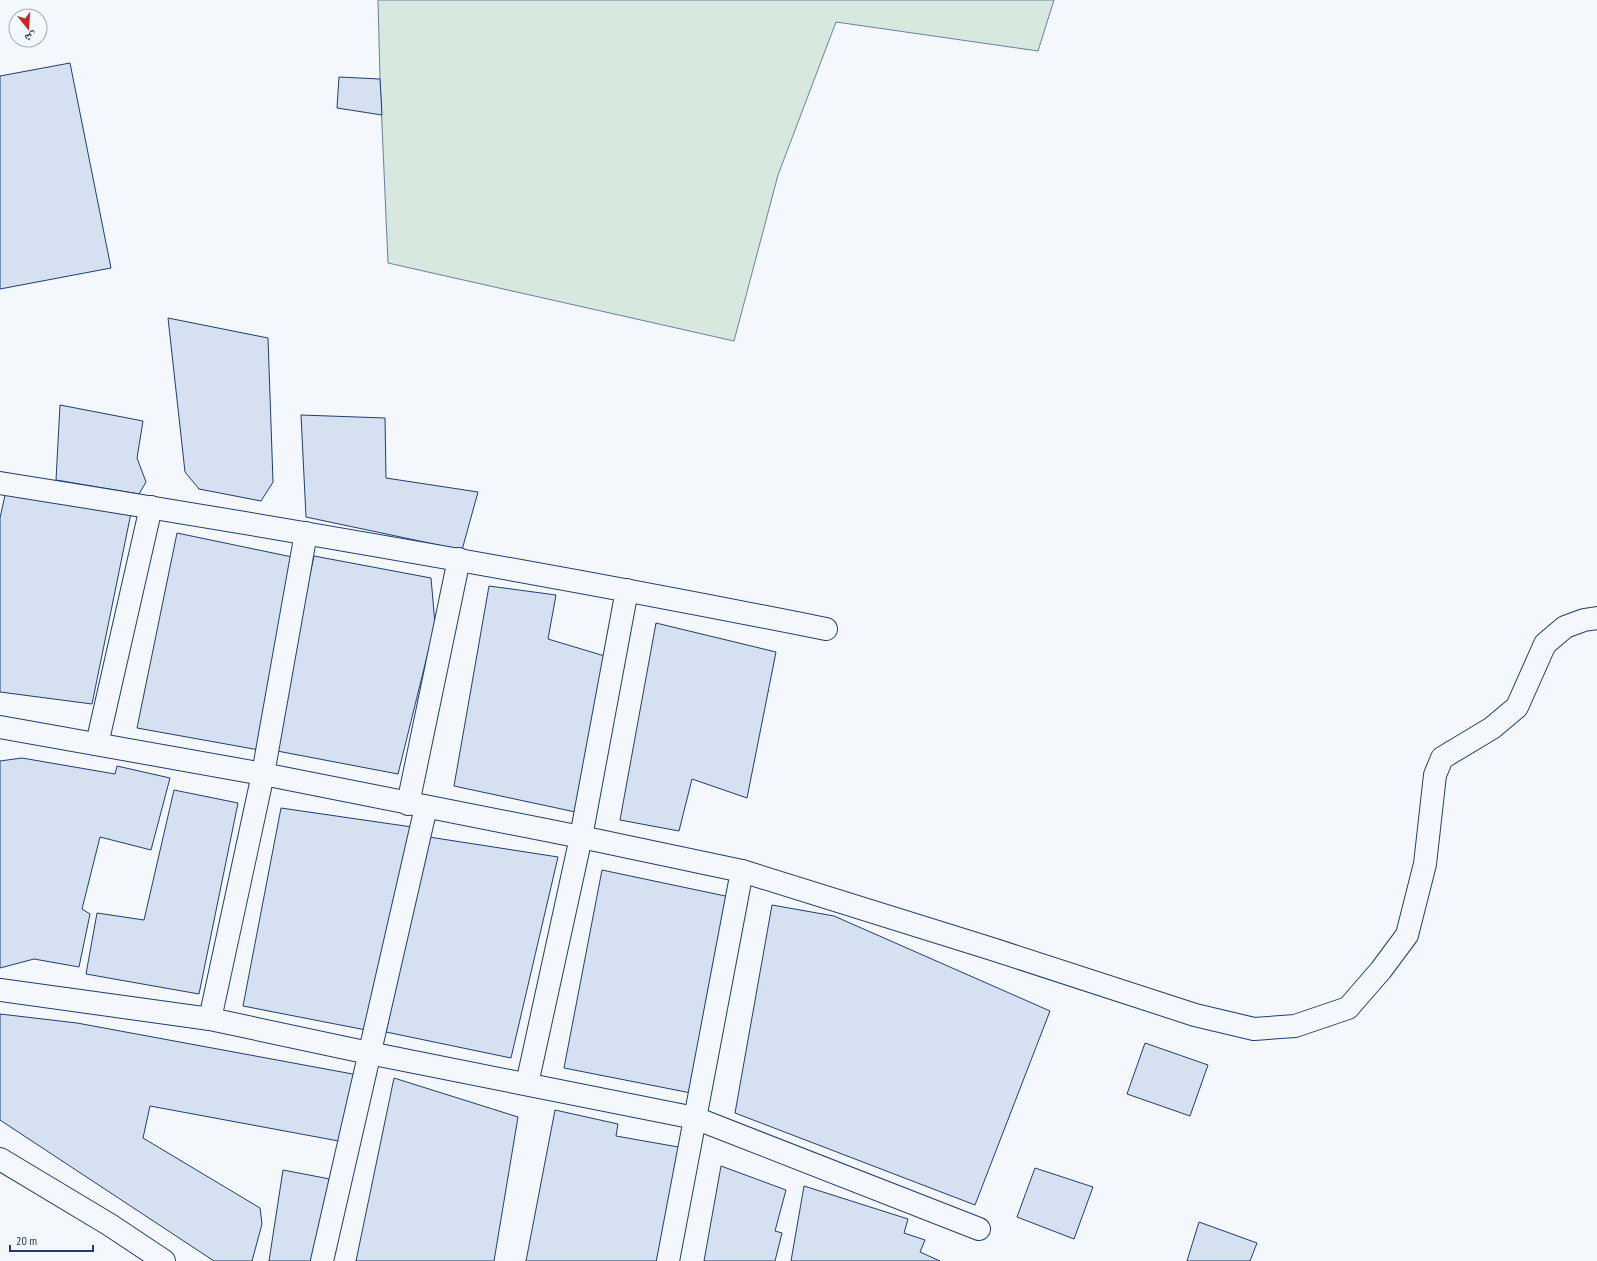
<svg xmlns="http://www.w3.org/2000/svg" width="1597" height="1261" viewBox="0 0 1597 1261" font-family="'PT Sans Narrow','Noto Naskh Arabic',sans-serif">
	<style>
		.green { fill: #d7e8df; stroke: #687fa3 }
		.building { fill: #d5e0f0; stroke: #1d3f73 }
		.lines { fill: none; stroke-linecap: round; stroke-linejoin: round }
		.street-casing { stroke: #1d3f73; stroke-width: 24 }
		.street { stroke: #f4f7fb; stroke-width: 22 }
	</style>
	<rect width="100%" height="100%" fill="#f4f7fb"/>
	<polygon class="green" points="378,0 1054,0 1038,51 836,22 778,175 734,341 388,263 380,79"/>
	<g class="building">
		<polygon points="70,63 111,268 0,289 0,76"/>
		<polygon points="339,77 380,79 382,115 337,108"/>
		<polygon points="168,318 268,338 273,482 261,501 199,489 185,472"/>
		<polygon points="60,405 143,421 137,458 146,482 139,494 56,480"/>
		<polygon points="301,415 385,418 386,478 478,492 462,550 306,517"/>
		<polygon points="6,491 131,513 92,704 0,692 0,518"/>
		<polygon points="177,533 297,558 259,750 137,728"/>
		<polygon points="314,556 431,578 435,624 398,774 272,750"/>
		<polygon points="489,586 556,595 548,639 608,657 580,813 454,786"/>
		<polygon points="656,623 776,652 747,798 692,779 679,831 620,820"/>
		<polygon points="22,758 115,774 117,766 170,778 151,850 100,837 82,909 90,914 79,967 34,959 0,968 0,761"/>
		<polygon points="174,790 238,803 199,994 86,974 97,913 144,920"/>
		<polygon points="281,808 412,827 366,1030 243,1006"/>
		<polygon points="429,837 558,857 511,1058 386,1032"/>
		<polygon points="602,870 730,897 691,1093 564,1068"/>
		<polygon points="772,905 834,916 1050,1011 975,1205 735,1113"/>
		<polygon points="0,1014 77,1023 358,1075 344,1142 150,1106 143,1138 260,1208 262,1224 252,1261 214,1261 0,1120"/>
		<polygon points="1145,1043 1208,1065 1190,1116 1127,1094"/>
		<polygon points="394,1078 518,1117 494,1261 356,1261"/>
		<polygon points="555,1110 618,1124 616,1136 684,1148 659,1261 526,1261"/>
		<polygon points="721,1166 786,1190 775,1231 782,1233 775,1261 704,1261"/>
		<polygon points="1035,1168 1093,1187 1074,1239 1017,1217"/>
		<polygon points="283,1170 335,1180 319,1261 269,1261"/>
		<polygon points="804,1186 908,1219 904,1233 925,1240 920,1252 940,1261 791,1261"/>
		<polygon points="1199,1222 1257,1243 1250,1261 1187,1261"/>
	</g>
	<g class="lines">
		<g class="street-casing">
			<g id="street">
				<path d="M0,483C276,527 552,574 826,629"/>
				<polyline points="0,727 263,774 581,837 742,871 992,949 1195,1015 1254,1029 1295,1026 1348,1008 1381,970 1407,935 1425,864 1435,775 1442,758 1492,728 1517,707 1545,644 1565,627 1584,620 1597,618"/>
				<polyline points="97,744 151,507"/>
				<polyline points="408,804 459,559"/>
				<polyline points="0,990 210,1019 369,1053 695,1118 979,1229"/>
				<polyline points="210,1019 263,774 306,533"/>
				<polyline points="527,1084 581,837 627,590"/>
				<polyline points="0,1159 110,1225 164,1261"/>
				<polyline points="322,1261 426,807"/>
				<polyline points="668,1261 742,871"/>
			</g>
		</g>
		<use href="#street" class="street"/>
	</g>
	<g transform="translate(28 28) rotate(163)"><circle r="19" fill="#f4f7fb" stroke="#9eadc5"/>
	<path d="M0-3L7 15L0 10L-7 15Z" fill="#c62828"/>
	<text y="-6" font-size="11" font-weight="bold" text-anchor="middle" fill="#1d3f73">ش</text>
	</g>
	<path d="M10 1245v6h83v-6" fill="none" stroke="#1d3f73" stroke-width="2"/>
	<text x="16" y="1245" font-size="12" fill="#1d3f73" stroke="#f4f7fb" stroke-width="3" paint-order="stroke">20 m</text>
</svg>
